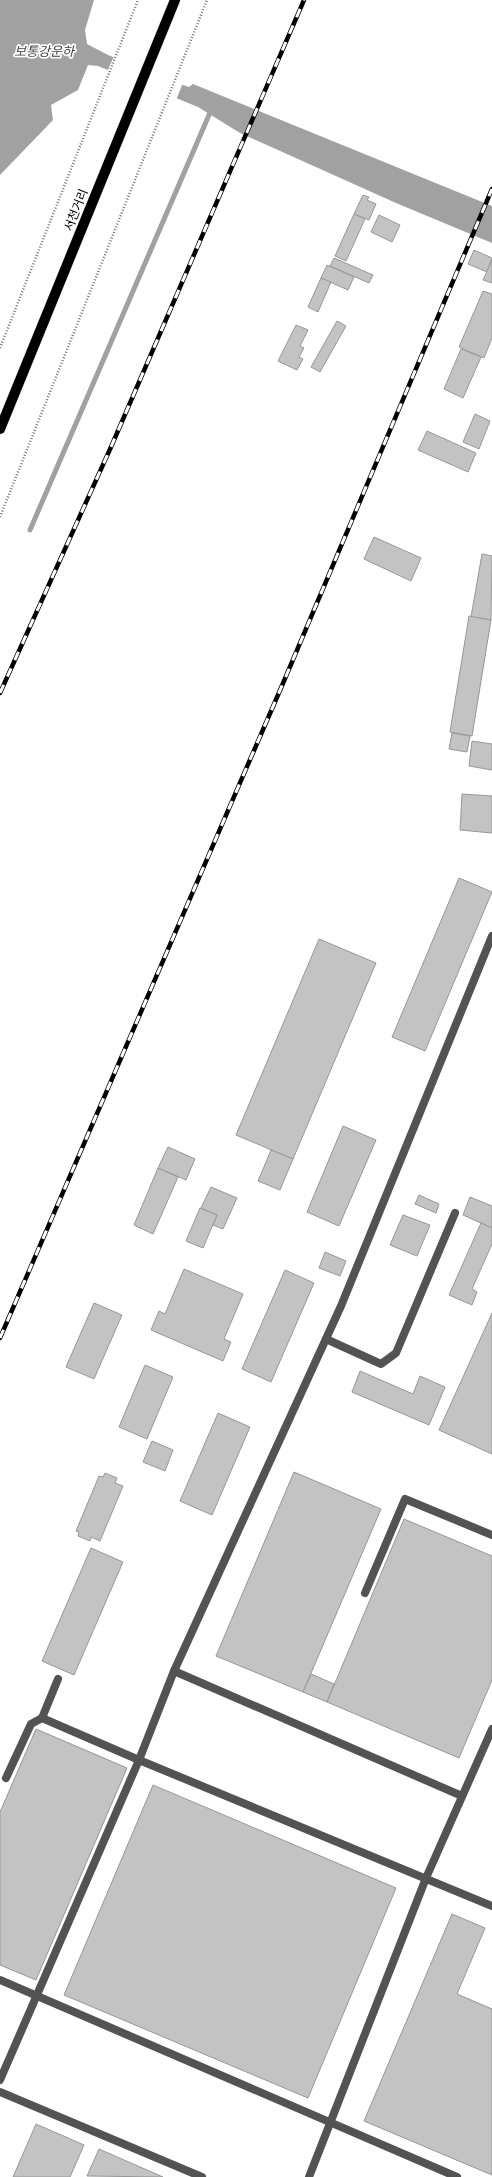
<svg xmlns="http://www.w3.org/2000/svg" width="492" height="2177" viewBox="0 0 492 2177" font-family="'Varela Round','Noto Sans KR',sans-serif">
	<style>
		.water { fill: #a1a1a1 }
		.pier { fill: #fff }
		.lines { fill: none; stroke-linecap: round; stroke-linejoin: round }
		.stream { stroke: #a1a1a1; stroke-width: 5 }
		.building { fill: #c3c3c3; stroke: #979797 }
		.primary-casing { stroke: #dbdbdb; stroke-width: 11 }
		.path { stroke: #757575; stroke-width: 2.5; stroke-dasharray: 1 2; stroke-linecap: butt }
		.service { stroke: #535353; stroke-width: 8 }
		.primary { stroke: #000; stroke-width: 10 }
		.rail-casing { stroke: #000; stroke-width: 4.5 }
		.rail { stroke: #fff; stroke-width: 3; stroke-dasharray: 9; stroke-linecap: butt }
		.labels { text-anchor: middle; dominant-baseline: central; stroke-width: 3.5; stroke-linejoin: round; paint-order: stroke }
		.street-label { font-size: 12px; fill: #000; stroke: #fff }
		.water-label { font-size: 13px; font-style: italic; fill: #424242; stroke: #fff }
	</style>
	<rect width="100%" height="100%" fill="#fff"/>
	<polygon class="water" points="0,0 94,0 85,30 87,44 108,55 183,85 189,87 193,84 492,206 492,243 396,203 240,133 198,107 98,66 88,65 78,90 51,105 53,120 0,175"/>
	<polygon class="pier" points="114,56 183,83 176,100 107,72"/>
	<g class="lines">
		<polyline class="stream" points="30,530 212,108"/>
	</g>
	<g class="building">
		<polygon points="363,195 369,197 367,200 376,204 369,220 354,214"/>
		<polygon points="354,214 365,219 346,261 335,256"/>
		<polygon points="379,215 400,225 392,242 371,232"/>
		<polygon points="474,250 492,258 487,272 468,264"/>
		<polygon points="334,258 373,275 369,283 330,266"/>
		<polygon points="492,260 492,283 483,280"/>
		<polygon points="327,265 354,277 348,290 321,278"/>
		<polygon points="321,278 331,282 318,312 308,307"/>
		<polygon points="483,291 492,294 492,338 484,358 459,347"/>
		<polygon points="337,321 346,326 320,372 311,367"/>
		<polygon points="296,325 308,330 300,346 304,348 299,357 303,359 297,370 278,361"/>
		<polygon points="461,349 481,357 463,398 444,389"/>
		<polygon points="475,414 490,421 479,449 463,442"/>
		<polygon points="427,431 476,453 468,472 418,450"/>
		<polygon points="374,537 421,558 411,581 364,559"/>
		<polygon points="482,554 492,556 491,620 471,617"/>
		<polygon points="469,616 491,620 472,736 450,732"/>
		<polygon points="452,733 470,736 467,752 449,749"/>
		<polygon points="472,741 492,744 492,770 469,766"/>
		<polygon points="462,794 492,796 492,833 460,830"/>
		<polygon points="459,878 492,892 425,1051 392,1037"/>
		<polygon points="319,939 376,963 293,1159 236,1135"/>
		<polygon points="343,1126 376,1140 339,1226 307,1212"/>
		<polygon points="168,1147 195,1159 186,1180 158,1168"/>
		<polygon points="271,1150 293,1159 280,1190 258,1181"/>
		<polygon points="158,1168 178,1177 153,1234 134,1225"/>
		<polygon points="211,1187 237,1198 223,1229 213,1225 217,1215 201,1208"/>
		<polygon points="419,1195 439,1204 436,1213 415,1204"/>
		<polygon points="470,1197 492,1206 492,1228 463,1215"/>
		<polygon points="200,1208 217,1215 203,1248 186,1241"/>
		<polygon points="403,1215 430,1225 417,1256 390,1245"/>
		<polygon points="481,1223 492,1228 492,1244 472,1289 477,1292 472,1305 449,1295"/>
		<polygon points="325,1252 346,1261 340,1276 319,1268"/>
		<polygon points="184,1269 243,1294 224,1339 231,1342 223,1361 151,1330 159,1311 165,1314"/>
		<polygon points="285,1270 314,1283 271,1382 242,1369"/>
		<polygon points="94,1303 122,1315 94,1379 66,1367"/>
		<polygon points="492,1313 492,1454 439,1430"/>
		<polygon points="145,1365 173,1377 147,1439 119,1427"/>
		<polygon points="360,1371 413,1394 420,1376 445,1387 429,1425 352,1392"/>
		<polygon points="218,1413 250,1427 212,1515 180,1501"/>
		<polygon points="152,1441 173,1450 165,1471 143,1462"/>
		<polygon points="294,1472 381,1509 303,1692 216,1656"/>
		<polygon points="105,1473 117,1478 115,1483 123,1486 100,1541 91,1537 90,1541 78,1536 79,1532 76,1531 99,1476 103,1477"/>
		<polygon points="404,1519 492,1556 492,1680 459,1758 327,1702"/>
		<polygon points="91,1548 123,1562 74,1675 42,1661"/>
		<polygon points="311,1674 334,1684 327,1702 303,1692"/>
		<polygon points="36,1729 127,1768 36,1980 0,1965 0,1812"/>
		<polygon points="153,1785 396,1888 308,2098 64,1995"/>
		<polygon points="452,1914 485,1928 457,1994 492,2009 492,2175 364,2121"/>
		<polygon points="36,2124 84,2145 70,2177 13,2177"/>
		<polygon points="99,2149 163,2177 87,2176"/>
	</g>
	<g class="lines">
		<g class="primary-casing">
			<polyline id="primary" points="0,429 175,0"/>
		</g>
		<g class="path">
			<polyline points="0,348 138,0"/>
			<polyline points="0,517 207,0"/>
		</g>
		<g class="service">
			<polyline points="326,1339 381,1364 396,1353 455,1213"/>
			<polyline points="365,1593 405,1499 492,1535"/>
			<polyline points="174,1671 462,1796"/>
			<polyline points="42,1718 139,1760 492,1906"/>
			<polyline points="6,1778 31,1724 42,1718 58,1679"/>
			<polyline points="0,1980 457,2177"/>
			<polyline points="0,2080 139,1760 174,1671 341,1306 492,936"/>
			<polyline points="0,2092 202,2177"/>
			<polyline points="309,2177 426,1878 492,1729"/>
		</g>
		<use href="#primary" class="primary"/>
		<g class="rail-casing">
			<g id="rail">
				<polyline points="0,693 111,447 304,0"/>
				<polyline points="0,1338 281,688 492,189"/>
			</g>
		</g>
		<use href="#rail" class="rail"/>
	</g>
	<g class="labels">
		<g class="street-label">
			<text transform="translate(76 210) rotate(-68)">서천거리</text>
		</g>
		<g class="water-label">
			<text x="44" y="52">보통강운하</text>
		</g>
	</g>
</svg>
